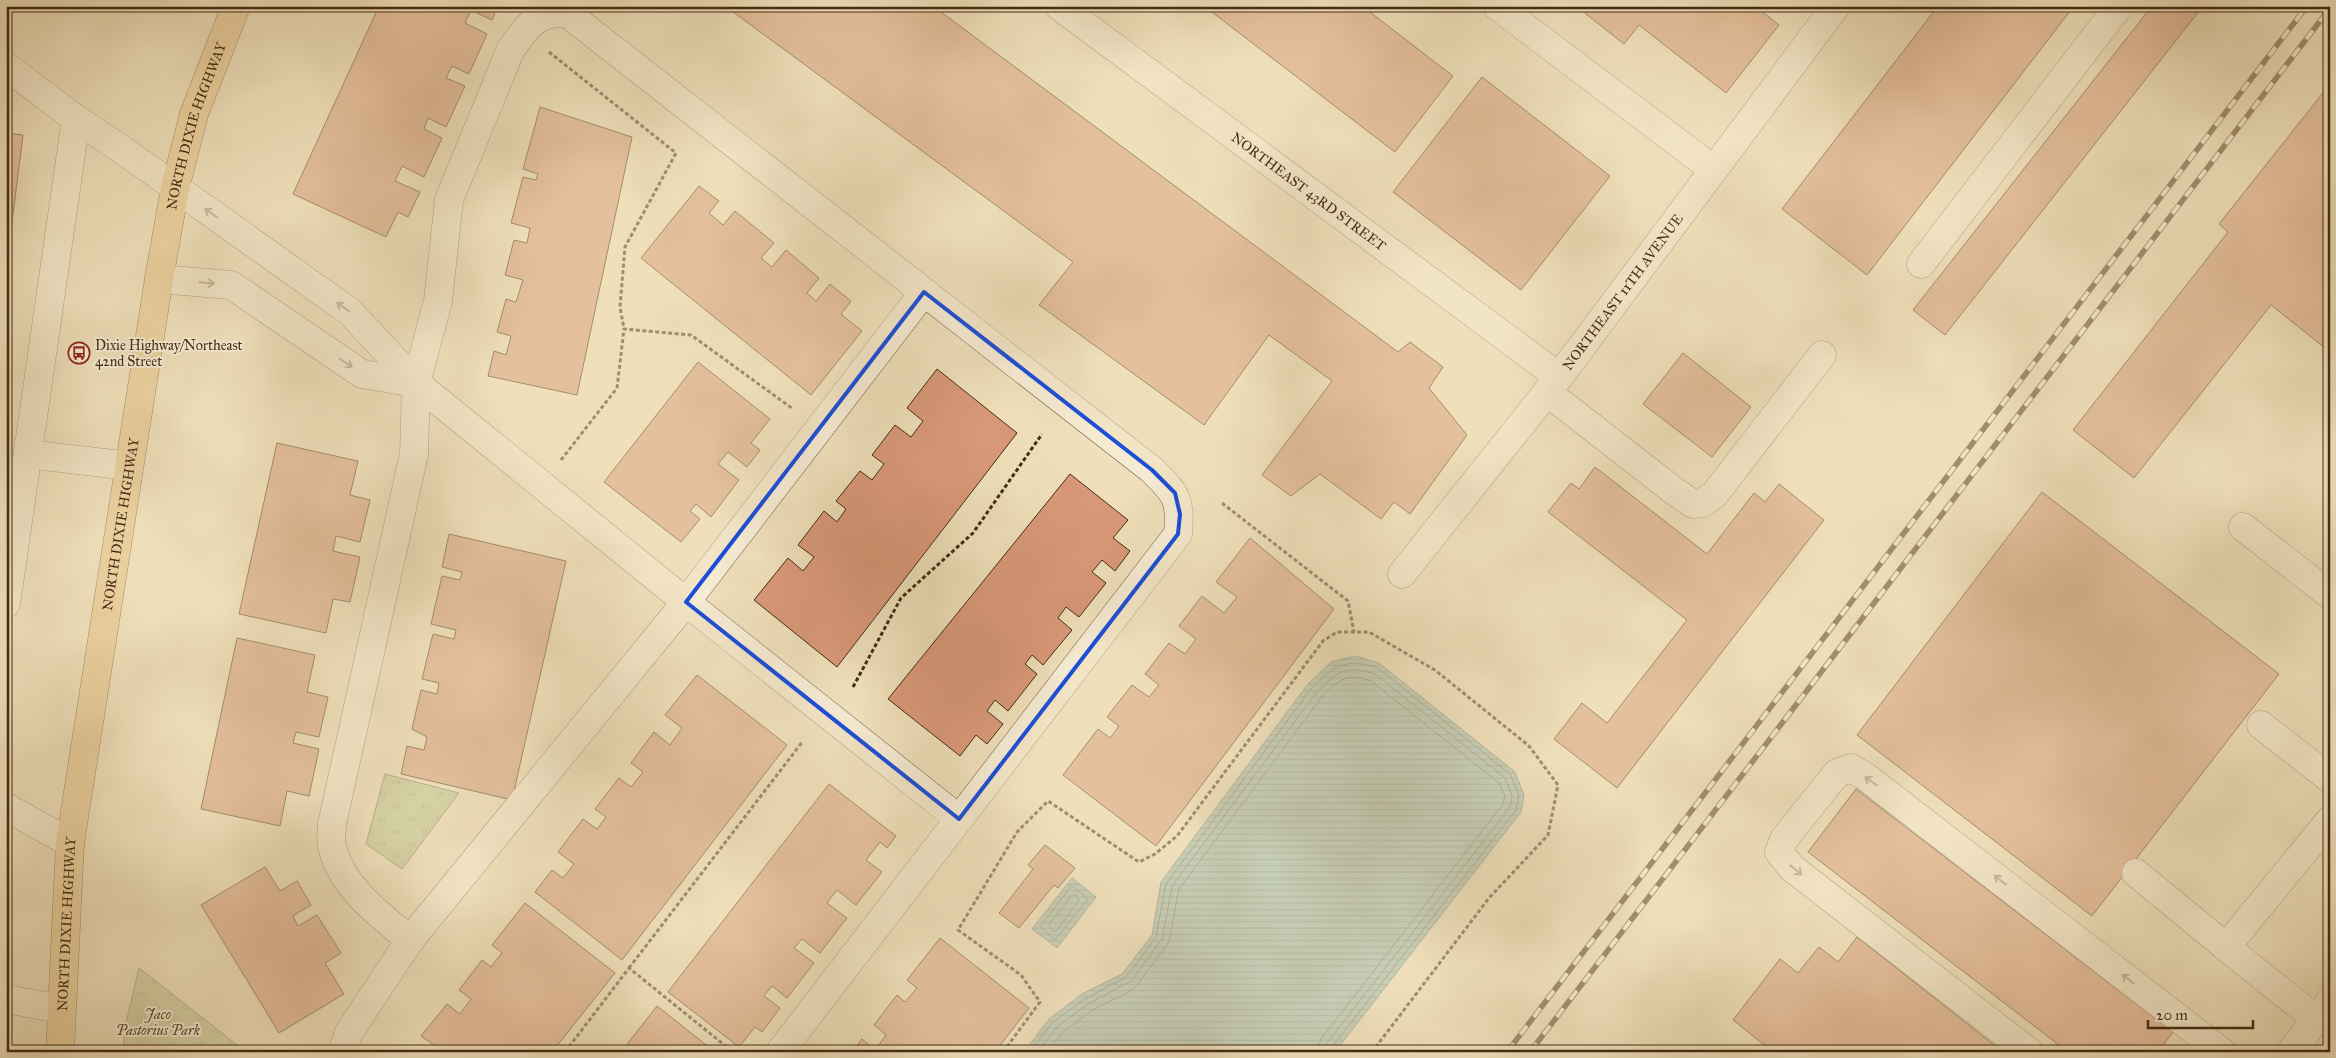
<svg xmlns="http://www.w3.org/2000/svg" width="2336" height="1058" viewBox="0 0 2336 1058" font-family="'IM FELL Great Primer',serif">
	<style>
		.park { fill: url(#park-tufts); stroke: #807652 }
		.water { fill: url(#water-rules); stroke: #788374 }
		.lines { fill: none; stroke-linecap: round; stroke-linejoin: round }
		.shore { stroke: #6f7464; stroke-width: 1 }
		.building { fill: #d99979; stroke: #442b14 }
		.minor-casing { stroke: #6f583e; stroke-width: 29 }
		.major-casing { stroke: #442b14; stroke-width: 29 }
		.path { stroke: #442b14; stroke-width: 3; stroke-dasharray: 4 2.5; stroke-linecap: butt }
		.minor { stroke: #f5ebd3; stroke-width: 28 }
		.major { stroke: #e8c07e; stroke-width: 28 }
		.rail-casing { stroke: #442b14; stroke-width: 5.5 }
		.rail { stroke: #f5ebd3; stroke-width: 4; stroke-dasharray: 11; stroke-linecap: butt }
		.oneway { stroke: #9c8b74 }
		.marked { fill: none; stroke: #1d4ed8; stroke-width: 4; stroke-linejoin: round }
		.labels { text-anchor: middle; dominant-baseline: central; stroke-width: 4; stroke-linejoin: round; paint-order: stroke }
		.street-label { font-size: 14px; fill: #442b14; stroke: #f5ebd3 }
		.poi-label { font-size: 14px; fill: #442b14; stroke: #f5ebd3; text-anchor: start }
		.park-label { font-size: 14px; font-style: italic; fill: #5c492d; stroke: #f5ebd3 }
	</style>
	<defs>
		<pattern id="park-tufts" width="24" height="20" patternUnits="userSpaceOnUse" patternTransform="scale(1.25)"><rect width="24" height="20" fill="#bbc28f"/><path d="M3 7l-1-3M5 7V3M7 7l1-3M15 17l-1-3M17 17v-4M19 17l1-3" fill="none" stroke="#9a9e74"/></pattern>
		<pattern id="water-rules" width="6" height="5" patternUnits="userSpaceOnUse" patternTransform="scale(1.25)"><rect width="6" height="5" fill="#9abdb4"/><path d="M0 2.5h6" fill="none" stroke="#7f9a91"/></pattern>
	</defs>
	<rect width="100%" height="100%" fill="#efe0bb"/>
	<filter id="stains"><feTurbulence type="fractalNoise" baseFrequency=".004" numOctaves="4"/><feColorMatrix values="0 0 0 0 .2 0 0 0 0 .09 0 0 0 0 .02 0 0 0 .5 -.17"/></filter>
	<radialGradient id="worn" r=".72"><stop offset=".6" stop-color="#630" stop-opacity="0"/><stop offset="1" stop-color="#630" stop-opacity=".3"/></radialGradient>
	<g class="park">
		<polygon points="385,774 459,793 402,869 366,844"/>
		<polygon points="139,968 246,1052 123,1052 125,1027"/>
	</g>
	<g class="water">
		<polygon points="1355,656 1379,663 1515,772 1524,795 1521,812 1335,1052 1024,1052 1049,1019 1082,994 1122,974 1152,935 1161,882 1307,685 1331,662"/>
		<polygon points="1072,878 1096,897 1057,948 1032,929"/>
	</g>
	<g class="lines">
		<g class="shore">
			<polygon points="1072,886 1088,899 1055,940 1040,927"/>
			<polygon points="1072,895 1076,895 1079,901 1056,931 1053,931 1049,925"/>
			<path d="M1030,1052L1053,1022L1085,999L1126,977L1156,937L1166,884L1311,689C1335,666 1344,657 1378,668L1510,774L1519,795L1516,810L1332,1047L1331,1052"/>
			<path d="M1038,1052L1057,1027L1088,1004L1131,981L1162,939L1172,886L1316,693C1337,672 1345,664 1375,674L1505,778L1512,796L1510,807L1327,1043L1325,1052"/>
			<path d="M1047,1052L1063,1032L1092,1010L1131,991L1137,985L1169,942L1179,889L1321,698C1339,680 1345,672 1371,681L1499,783L1505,796L1503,804L1321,1039L1317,1052"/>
		</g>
	</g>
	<g class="building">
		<polygon points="379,6 498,6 492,20 471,10 465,23 487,34 469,74 452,66 446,78 465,86 446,127 428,118 424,129 442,138 424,177 402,166 395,181 420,192 408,217 398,212 386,237 293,194"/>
		<polygon points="725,6 933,6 1398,352 1410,342 1443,367 1429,388 1467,435 1410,514 1394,502 1381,519 1320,474 1291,496 1262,475 1332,381 1269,335 1204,425 1039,305 1073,262"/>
		<polygon points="1204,6 1362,6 1453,76 1395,152"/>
		<polygon points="1576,6 1755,6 1779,25 1726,93 1639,25 1624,44"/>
		<polygon points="1938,6 2074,6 1867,275 1782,209"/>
		<polygon points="2152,6 2203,6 1945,335 1913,310"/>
		<polygon points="1482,77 1610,176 1521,290 1393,192"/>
		<polygon points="2330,84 2330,352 2271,305 2134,478 2073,430 2228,232 2219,224"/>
		<polygon points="540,107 632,137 577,395 488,376 494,351 506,355 511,336 497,332 506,299 516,302 523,280 505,275 514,240 527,243 530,228 511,223 523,177 536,180 538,174 523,169"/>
		<polygon points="6,133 23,135 6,270"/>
		<polygon points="699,186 719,201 709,213 723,225 735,211 774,243 761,258 772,267 786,250 819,278 807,293 816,301 830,284 851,301 841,314 862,331 811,395 641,258"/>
		<polygon points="1683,353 1751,407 1712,457 1643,404"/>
		<polygon points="698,362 770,419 751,443 760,450 747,467 728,452 718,464 739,480 711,517 696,504 690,511 700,519 681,542 604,482"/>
		<polygon points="937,369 1017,433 837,667 754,600 788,558 803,571 814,557 798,545 824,511 837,522 846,509 836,501 860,471 872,480 884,464 872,455 895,425 911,437 923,421 907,408"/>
		<polygon points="277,443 358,461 350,495 370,500 360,542 336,536 333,551 360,557 350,602 333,599 326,633 239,614"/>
		<polygon points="1595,467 1707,554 1754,493 1765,502 1779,484 1824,520 1617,788 1554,739 1582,703 1607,723 1687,620 1548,512 1571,483 1579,489"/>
		<polygon points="1070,474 1128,520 1113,538 1130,551 1115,571 1102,560 1092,572 1106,583 1079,617 1066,607 1058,618 1072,630 1043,665 1032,655 1025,664 1037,674 1008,711 995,700 987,711 1003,724 987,744 976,735 960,756 888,699"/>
		<polygon points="2042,492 2279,674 2092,916 1857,735"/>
		<polygon points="449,534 566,561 512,800 401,774 407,746 424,750 427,737 412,729 421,690 437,694 439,683 422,679 433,634 454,639 456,630 431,624 442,576 460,580 462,572 442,567"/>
		<polygon points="1250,538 1334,609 1156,846 1063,775 1098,729 1110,738 1119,726 1107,717 1132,685 1149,697 1159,685 1145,674 1169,643 1185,654 1196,639 1179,626 1202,596 1224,613 1237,597 1216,582"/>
		<polygon points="237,638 315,655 307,692 328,697 319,737 296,732 293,743 319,749 309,796 287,791 280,826 201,809"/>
		<polygon points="697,675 787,745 622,960 535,892 552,870 563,878 574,864 558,852 583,819 597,829 606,817 595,809 619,778 631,787 643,772 631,763 654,732 670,745 682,728 665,715"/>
		<polygon points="829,784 896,836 887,848 880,842 866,860 882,872 856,905 837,890 827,903 847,918 820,953 802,939 794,948 814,963 787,998 772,986 764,996 780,1008 762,1032 755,1027 739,1047 668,992"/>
		<polygon points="1856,789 2173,1032 2158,1052 2068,1052 1808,852"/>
		<polygon points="1045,845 1075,868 1058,888 1054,885 1019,928 999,913 1033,869 1028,865"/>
		<polygon points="265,867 280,891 297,881 311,905 293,916 298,926 317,915 341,953 325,963 344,994 279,1033 201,905"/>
		<polygon points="525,903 615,973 552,1052 435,1052 438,1048 421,1036 447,1004 460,1014 471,999 459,990 482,960 491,967 502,953 492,945"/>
		<polygon points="1857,937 2003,1052 1773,1052 1733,1020 1780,959 1798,973 1819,947 1838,962"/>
		<polygon points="940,938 1029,1008 995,1052 852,1052 862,1039 875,1050 886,1035 874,1025 897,995 905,1002 917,988 907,980"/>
		<polygon points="657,1006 715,1052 621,1052"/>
	</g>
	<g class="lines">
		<g class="minor-casing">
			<g id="minor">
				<path id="s1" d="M1059,6L1559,377"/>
				<polyline points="1497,6 1714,170"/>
				<polyline points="6,66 76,119 124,151 350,312 416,383 362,374 231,285 159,279"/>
				<polyline points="1921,264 2119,6"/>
				<polyline points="924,292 686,602 959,819"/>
				<polyline points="1547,392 1674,491 1693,504 1702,503 1714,495 1822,355"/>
				<polyline points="28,454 129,466"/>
				<polyline points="2243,527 2330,595"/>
				<path id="s2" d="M1402,574L1559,377L1836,6"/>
				<polyline points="6,604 76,119"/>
				<polyline points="2261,725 2330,779"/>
				<polyline points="6,807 70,843"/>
				<polyline points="2136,873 2226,947"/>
				<path d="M410,940C380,915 342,888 332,847C330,840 332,831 332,824L414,454L416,383L438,301L449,200L510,51C525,28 538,9 568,14L1152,470C1176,494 1181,498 1178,534L780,1052"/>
				<polyline points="6,999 61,1009"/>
				<polyline points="2316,1019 2226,947 2330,820"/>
				<polyline points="342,1052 349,1032 410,940 686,602 416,383"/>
				<polyline points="2029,1052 1792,868 1779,852 1784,839 1837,773 1851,768 1866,777 2222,1052"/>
				<polyline points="2291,1052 2330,1001"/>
			</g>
		</g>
		<g class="major-casing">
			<g id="major">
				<path id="s3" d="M60,1052L70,843L159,279L175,188L194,114L236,6"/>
			</g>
		</g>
		<g class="path">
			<polyline points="549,52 676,153 625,247 620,307 624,329"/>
			<polyline points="561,460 617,388 624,329 691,335 793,409"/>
			<polyline points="1222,503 1348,601 1354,632"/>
			<polyline points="853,687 901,598 973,533 1042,434"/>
			<polyline points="629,968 803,741"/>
			<polyline points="565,1052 629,968 733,1052"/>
			<polyline points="1003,1052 1040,1002 1021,975 958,930 1017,832 1048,801 1139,862 1155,854 1177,836 1323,641 1337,632 1369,632 1435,670 1529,746 1558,785 1548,835 1489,898 1372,1052"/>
		</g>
		<use href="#minor" class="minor"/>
		<use href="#major" class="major"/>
		<g class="rail-casing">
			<g id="rail">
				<polyline points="1507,1052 2307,6"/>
				<polyline points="1530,1052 2330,8"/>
			</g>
		</g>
		<use href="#rail" class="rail"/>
	</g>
	<defs><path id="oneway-shaft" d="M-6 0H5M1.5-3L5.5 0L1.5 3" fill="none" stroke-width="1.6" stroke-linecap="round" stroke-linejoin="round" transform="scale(1.25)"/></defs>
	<g class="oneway">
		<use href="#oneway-shaft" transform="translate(211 213) rotate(-145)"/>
		<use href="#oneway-shaft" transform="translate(207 283) rotate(5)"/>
		<use href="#oneway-shaft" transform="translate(343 307) rotate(-145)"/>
		<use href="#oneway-shaft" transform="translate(346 363) rotate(34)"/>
		<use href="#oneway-shaft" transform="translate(1871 781) rotate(-144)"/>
		<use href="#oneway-shaft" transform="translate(1796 870) rotate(40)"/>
		<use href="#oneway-shaft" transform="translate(2000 880) rotate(-142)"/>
		<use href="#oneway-shaft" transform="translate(2128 979) rotate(-142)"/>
	</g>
	<path d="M0 0H2336V1058H0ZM924,292L1152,470L1175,493L1180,514L1178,534L959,819L686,602Z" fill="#efe0bb" fill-opacity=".55" fill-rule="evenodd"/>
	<path class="marked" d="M924,292L1152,470L1175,493L1180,514L1178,534L959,819L686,602Z"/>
	<defs>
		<g id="bus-ring" transform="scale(1.125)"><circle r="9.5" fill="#f5ebd3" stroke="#8f2418" stroke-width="1.5"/><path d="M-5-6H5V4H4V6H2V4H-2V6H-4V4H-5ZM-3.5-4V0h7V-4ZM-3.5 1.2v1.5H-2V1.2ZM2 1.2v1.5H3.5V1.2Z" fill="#8f2418"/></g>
	</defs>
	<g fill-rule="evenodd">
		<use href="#bus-ring" x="79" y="353"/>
	</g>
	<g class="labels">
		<g class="street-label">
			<text stroke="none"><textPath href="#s3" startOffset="938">NORTH DIXIE HIGHWAY</textPath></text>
			<text stroke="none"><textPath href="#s1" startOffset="311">NORTHEAST 43RD STREET</textPath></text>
			<text stroke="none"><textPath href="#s2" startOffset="358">NORTHEAST 11TH AVENUE</textPath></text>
			<text stroke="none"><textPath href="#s3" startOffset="532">NORTH DIXIE HIGHWAY</textPath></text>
			<text stroke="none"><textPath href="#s3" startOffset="128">NORTH DIXIE HIGHWAY</textPath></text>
		</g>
		<g class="poi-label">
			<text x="95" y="345">Dixie Highway/Northeast<tspan x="95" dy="16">42nd Street</tspan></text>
		</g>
		<g class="park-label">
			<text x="158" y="1014">Jaco<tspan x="158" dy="16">Pastorius Park</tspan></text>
		</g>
	</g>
	<rect width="2336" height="1058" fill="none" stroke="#efe0bb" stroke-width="25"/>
	<rect x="8" y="8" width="2321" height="1043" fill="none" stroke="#442b14" stroke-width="2.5"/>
	<rect x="12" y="12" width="2311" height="1033" fill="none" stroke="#442b14"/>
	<path d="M2148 1020v8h105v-8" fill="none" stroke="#442b14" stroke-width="2.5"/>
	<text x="2156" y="1020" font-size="15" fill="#442b14" stroke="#f5ebd3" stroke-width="4" paint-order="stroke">20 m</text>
	<rect width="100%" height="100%" filter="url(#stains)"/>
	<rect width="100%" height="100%" fill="url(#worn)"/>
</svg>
